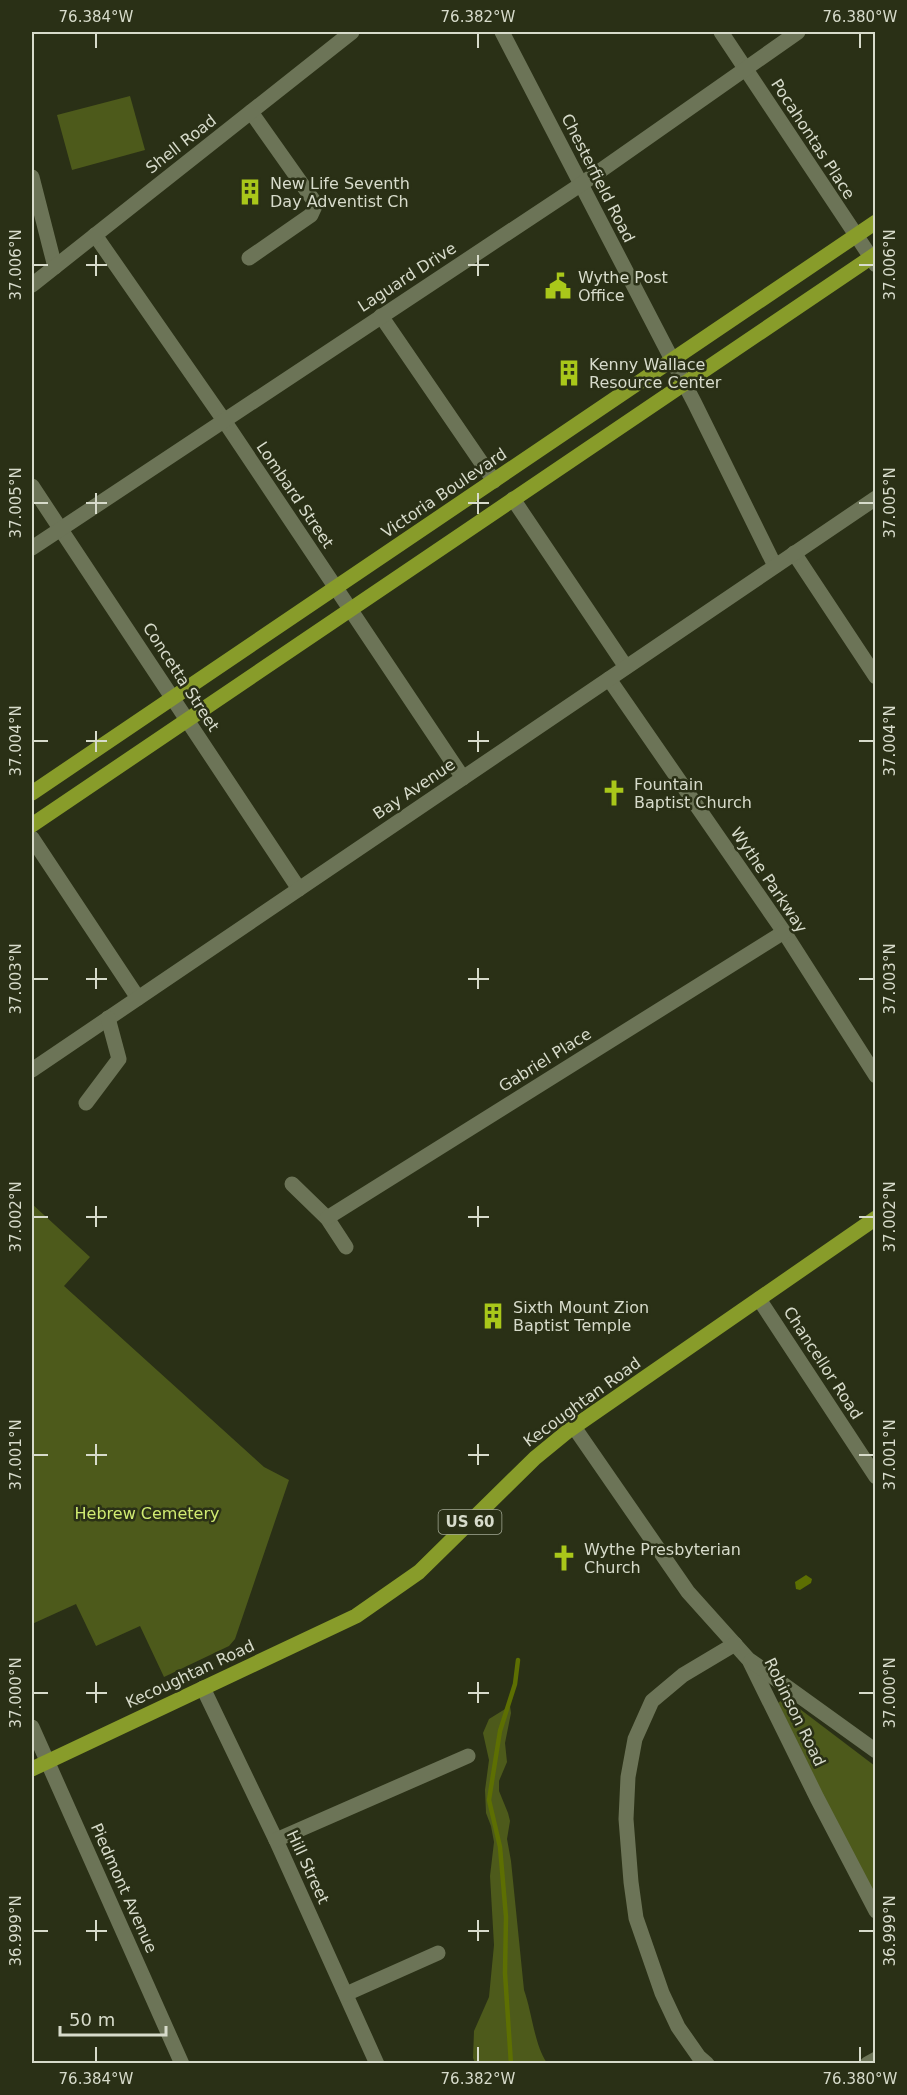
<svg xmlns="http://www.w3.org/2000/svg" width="907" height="2095" viewBox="0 0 907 2095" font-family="'DejaVu Sans',sans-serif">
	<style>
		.green { fill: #4d5a1b }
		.water { fill: #5d6f02 }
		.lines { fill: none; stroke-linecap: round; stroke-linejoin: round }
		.stream { stroke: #5d6f02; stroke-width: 4.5 }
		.minor { stroke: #6c7457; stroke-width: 15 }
		.major { stroke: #889c2a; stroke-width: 15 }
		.ticks { fill: none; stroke: #d7dbcb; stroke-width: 2 }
		.labels { text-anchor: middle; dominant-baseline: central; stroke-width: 5; stroke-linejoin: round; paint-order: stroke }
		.shield { fill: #2a3016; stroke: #a3a895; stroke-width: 1.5 }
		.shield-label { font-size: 15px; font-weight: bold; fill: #d7dbcb }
		.street-label { font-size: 16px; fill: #d7dbcb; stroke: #2a3016 }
		.poi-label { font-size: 16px; fill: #d7dbcb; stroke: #2a3016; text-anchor: start }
		.park-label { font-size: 16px; fill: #d0eb72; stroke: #2a3016 }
		.neatline { fill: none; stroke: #d7dbcb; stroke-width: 2 }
		.ticks-label { font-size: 15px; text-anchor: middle; fill: #d7dbcb }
	</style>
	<rect width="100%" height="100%" fill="#2a3016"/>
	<g class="green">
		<polygon points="130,96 145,150 72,170 57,115"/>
		<polygon points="32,1204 90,1257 64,1286 264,1467 289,1480 235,1639 229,1646 164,1677 140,1626 96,1646 76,1604 32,1624"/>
		<polygon points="782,1700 788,1700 875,1766 875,1895 820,1790 778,1703"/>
		<path d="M510,1706L511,1713L505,1743L507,1762L499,1781V1791L508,1813L510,1821L507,1839L511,1861L524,1990C532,2012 534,2044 547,2063H475L473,2058L474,2031L489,1997L494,1945L490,1876L494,1842L491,1826L486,1813L485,1790L489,1760L483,1733L489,1719Z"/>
	</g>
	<polygon class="water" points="806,1575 812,1579 811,1583 800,1590 796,1589 795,1582"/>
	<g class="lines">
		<polyline class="stream" points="511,2064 505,1973 506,1917 500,1847 489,1800 500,1731 515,1684 518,1660"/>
		<g class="minor">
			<polyline points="502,32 694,402 775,566"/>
			<polyline points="721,32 876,265"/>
			<polyline points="32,177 55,267"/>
			<polyline points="95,235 223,419 463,778"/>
			<polyline points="249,258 311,215 316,204 251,112"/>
			<polyline points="32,285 352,32"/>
			<polyline points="381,316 494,481"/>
			<polyline points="32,486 299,889"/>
			<polyline points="513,499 626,667"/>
			<polyline points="32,548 580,185 798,32"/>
			<polyline points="794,553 876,677"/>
			<polyline points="609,679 784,932 876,1076"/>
			<polyline points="32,838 138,998"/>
			<polyline points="32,1070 876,498"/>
			<polyline points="86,1103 119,1059 108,1018"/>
			<polyline points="292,1184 327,1218 346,1247"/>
			<polyline points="327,1218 784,932"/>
			<polyline points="759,1299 876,1477"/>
			<polyline points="574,1427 688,1592 749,1660 817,1798 876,1911"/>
			<polyline points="751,1661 876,1751"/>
			<polyline points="203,1688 276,1840 377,2064"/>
			<polyline points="32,1727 182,2064"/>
			<polyline points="276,1840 468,1756"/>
			<polyline points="346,1994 438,1953"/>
			<polyline points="707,2064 699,2057 678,2027 662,1993 636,1918 631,1882 626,1819 628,1777 635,1739 652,1701 683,1675 735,1644"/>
			<polyline points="867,2064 876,2059"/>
		</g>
		<g class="major">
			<polyline points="32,793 876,222"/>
			<polyline points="32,825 876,254"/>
			<polyline points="32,1769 356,1616 419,1572 535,1458 568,1431 876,1218"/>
		</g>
	</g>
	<path class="ticks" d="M96,33V48M478,33V48M860,33V48M96,255V276M478,255V276M33,265H48M86,265H107M468,265H489M859,265H874M96,493V514M478,493V514M33,503H48M86,503H107M468,503H489M859,503H874M96,731V752M478,731V752M33,741H48M86,741H107M468,741H489M859,741H874M96,968V989M478,968V989M33,979H48M86,979H107M468,979H489M859,979H874M96,1206V1227M478,1206V1227M33,1217H48M86,1217H107M468,1217H489M859,1217H874M96,1444V1465M478,1444V1465M33,1455H48M86,1455H107M468,1455H489M859,1455H874M96,1682V1703M478,1682V1703M33,1693H48M86,1693H107M468,1693H489M859,1693H874M96,1920V1941M478,1920V1941M33,1931H48M86,1931H107M468,1931H489M859,1931H874M96,2047V2062M478,2047V2062M860,2047V2062"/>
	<defs>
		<g id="building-bare" transform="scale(2.07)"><path d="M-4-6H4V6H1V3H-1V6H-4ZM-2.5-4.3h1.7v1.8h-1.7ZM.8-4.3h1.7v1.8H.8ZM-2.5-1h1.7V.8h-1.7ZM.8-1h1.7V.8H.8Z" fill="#a9c71a" stroke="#2a3016" stroke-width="2.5" paint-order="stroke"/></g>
		<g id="civic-bare" transform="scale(2.07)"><path d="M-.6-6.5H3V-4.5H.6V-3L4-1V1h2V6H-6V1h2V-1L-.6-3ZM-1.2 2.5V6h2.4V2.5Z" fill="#a9c71a" stroke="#2a3016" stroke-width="2.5" paint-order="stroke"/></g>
		<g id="church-bare" transform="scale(2.07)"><path d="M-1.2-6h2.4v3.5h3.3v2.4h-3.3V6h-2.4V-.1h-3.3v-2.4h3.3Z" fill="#a9c71a" stroke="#2a3016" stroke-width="2.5" paint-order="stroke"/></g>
	</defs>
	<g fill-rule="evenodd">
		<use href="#building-bare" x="250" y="192"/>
		<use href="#civic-bare" x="558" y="286"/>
		<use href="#building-bare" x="569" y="373"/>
		<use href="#church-bare" x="614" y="793"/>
		<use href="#building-bare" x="493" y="1316"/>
		<use href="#church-bare" x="564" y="1558"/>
	</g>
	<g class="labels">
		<rect class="shield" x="438.5" y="1510" width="63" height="24" rx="4.5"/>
		<g class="shield-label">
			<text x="470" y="1522">US 60</text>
		</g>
		<g class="street-label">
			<text transform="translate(813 139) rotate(57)">Pocahontas Place</text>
			<text transform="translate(181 144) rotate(-38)">Shell Road</text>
			<text transform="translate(598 178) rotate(63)">Chesterfield Road</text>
			<text transform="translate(407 277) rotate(-33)">Laguard Drive</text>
			<text transform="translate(444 493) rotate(-34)">Victoria Boulevard</text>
			<text transform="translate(295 495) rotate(56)">Lombard Street</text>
			<text transform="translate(181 677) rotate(57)">Concetta Street</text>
			<text transform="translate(414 789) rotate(-34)">Bay Avenue</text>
			<text transform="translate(769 880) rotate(56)">Wythe Parkway</text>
			<text transform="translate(545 1060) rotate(-32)">Gabriel Place</text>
			<text transform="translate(823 1363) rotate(57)">Chancellor Road</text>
			<text transform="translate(582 1402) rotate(-36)">Kecoughtan Road</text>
			<text transform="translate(190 1674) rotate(-25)">Kecoughtan Road</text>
			<text transform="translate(795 1712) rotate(64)">Robinson Road</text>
			<text transform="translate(308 1867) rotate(65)">Hill Street</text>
			<text transform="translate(124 1888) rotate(66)">Piedmont Avenue</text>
		</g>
		<g class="poi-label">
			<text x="270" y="183">New Life Seventh<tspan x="270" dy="18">Day Adventist Ch</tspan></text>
			<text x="578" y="277">Wythe Post<tspan x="578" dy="18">Office</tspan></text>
			<text x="589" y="364">Kenny Wallace<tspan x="589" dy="18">Resource Center</tspan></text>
			<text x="634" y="784">Fountain<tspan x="634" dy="18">Baptist Church</tspan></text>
			<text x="513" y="1307">Sixth Mount Zion<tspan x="513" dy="18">Baptist Temple</tspan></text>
			<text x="584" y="1549">Wythe Presbyterian<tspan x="584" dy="18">Church</tspan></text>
		</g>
		<g class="park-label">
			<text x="147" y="1513">Hebrew Cemetery</text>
		</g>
	</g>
	<rect width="907" height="2095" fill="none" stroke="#2a3016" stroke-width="66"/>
	<path d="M60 2026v9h106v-9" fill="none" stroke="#d7dbcb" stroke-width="3"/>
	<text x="69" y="2026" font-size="18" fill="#d7dbcb" stroke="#2a3016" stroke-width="4.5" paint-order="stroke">50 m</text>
	<rect x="33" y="33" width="841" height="2029" class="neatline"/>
	<g class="ticks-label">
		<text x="96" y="22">76.384°W</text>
		<text x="478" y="22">76.382°W</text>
		<text x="860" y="22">76.380°W</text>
		<text transform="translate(16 265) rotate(-90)" y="5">37.006°N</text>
		<text transform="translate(890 265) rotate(-90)" y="5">37.006°N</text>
		<text transform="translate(16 503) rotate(-90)" y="5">37.005°N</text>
		<text transform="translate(890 503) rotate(-90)" y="5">37.005°N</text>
		<text transform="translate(16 741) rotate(-90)" y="5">37.004°N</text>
		<text transform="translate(890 741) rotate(-90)" y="5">37.004°N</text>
		<text transform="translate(16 979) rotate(-90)" y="5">37.003°N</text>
		<text transform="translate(890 979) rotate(-90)" y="5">37.003°N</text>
		<text transform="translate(16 1217) rotate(-90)" y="5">37.002°N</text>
		<text transform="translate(890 1217) rotate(-90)" y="5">37.002°N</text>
		<text transform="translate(16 1455) rotate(-90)" y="5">37.001°N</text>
		<text transform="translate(890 1455) rotate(-90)" y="5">37.001°N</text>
		<text transform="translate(16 1693) rotate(-90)" y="5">37.000°N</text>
		<text transform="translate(890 1693) rotate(-90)" y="5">37.000°N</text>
		<text transform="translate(16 1931) rotate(-90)" y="5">36.999°N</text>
		<text transform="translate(890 1931) rotate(-90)" y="5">36.999°N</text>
		<text x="96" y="2084">76.384°W</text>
		<text x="478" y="2084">76.382°W</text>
		<text x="860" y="2084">76.380°W</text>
	</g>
</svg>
